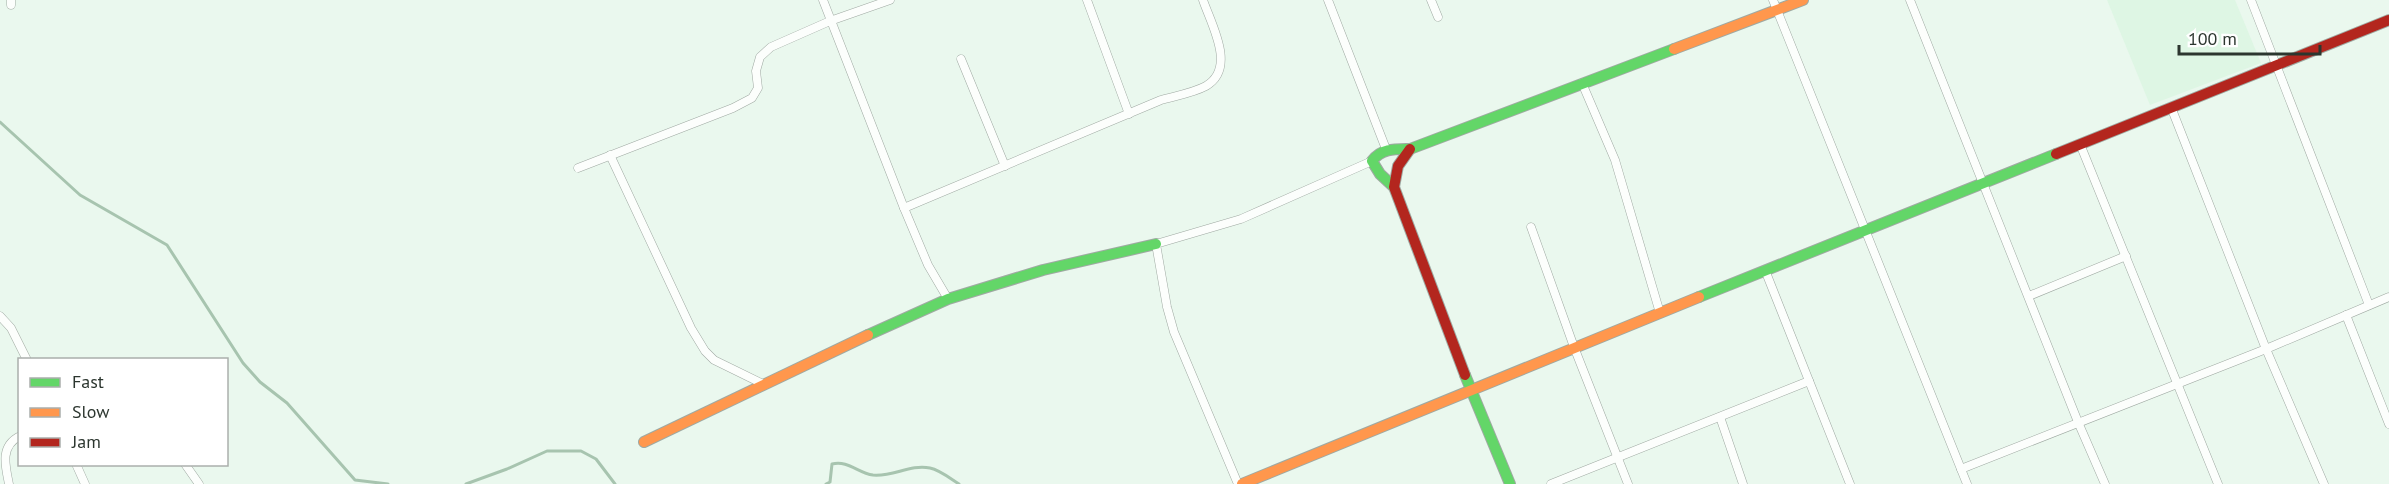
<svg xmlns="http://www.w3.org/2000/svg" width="2389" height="484" viewBox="0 0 2389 484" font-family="'PT Sans',sans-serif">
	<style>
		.built { fill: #def6e4 }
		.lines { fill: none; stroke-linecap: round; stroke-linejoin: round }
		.stream { stroke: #a7c4af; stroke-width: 3 }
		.street-casing { stroke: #9fa9a2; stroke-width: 9 }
		.fast-casing { stroke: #9fa9a2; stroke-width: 12 }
		.slow-casing { stroke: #9fa9a2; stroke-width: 12 }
		.jam-casing { stroke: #9fa9a2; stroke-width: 12 }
		.street { stroke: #fcfefc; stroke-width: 8 }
		.fast { stroke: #63d668; stroke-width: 10 }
		.slow { stroke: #ff974d; stroke-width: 10 }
		.jam { stroke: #b3261e; stroke-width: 10 }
	</style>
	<rect width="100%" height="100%" fill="#eaf8ee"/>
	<polygon class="built" points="2107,0 2235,0 2261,63 2150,105"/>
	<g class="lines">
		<g class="stream">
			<polyline points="0,122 80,195 167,245 243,363 260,382 287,403 355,480 388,484"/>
			<polyline points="466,484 507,469 547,451 581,451 596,459 615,484"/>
			<path d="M826,484L830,482L832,464C848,460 858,473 873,475C893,477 910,464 930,468C940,470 951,479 959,484"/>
		</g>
		<g class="street-casing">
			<g id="street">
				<polyline points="823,0 904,208 928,265 948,299"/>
				<polyline points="1087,0 1129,114"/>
				<polyline points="1328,0 1386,149"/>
				<polyline points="1431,0 1438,17"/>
				<polyline points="1773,0 1967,484"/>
				<polyline points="1910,0 2078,422 2105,484"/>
				<polyline points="2251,0 2369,305"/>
				<polyline points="11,5 11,0"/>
				<polyline points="961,59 1005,166"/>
				<polyline points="1582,83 1615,160 1660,313"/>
				<polyline points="2171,107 2266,349 2324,484"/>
				<polyline points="2080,144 2218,484"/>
				<polyline points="610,155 691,328 705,351 714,360 763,384"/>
				<polyline points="578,168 733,108 752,98 758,88 756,71 760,57 771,47 830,21 890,0"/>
				<path d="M904,208L1161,100C1175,96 1193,93 1206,86C1237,68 1211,24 1203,0"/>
				<polyline points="1531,227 1574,347 1628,484"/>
				<polyline points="1765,270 1850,484"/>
				<polyline points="2029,296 2126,256"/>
				<polyline points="2346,315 2389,424"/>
				<polyline points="0,316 11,328 27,360"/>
				<polyline points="1720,417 1743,484"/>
				<polyline points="76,464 85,484"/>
				<polyline points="185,464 199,484"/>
				<polyline points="1961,469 2266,349 2389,297"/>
				<path d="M9,484C5,465 0,446 20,436"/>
				<polyline points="1238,484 1174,332 1167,307 1156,244 1241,219 1372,161"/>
				<polyline points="1551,484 1809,381"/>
			</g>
		</g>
		<g class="fast-casing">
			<g id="fast">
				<path d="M1394,187L1380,174L1372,161C1382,148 1395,149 1410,149L1674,49"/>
				<polyline points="1699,297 2056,154"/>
				<polyline points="868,335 948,299 1043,270 1156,244"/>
				<polyline points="1465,375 1510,484"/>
			</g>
		</g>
		<g class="slow-casing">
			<g id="slow">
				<polyline points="1674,49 1803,0"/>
				<polyline points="644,442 868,335"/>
				<polyline points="1242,484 1699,297"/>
			</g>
		</g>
		<g class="jam-casing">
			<g id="jam">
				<polyline points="1410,149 1398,166 1394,187 1465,375"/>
				<polyline points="2056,154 2389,20"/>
			</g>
		</g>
		<use href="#street" class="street"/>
		<use href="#fast" class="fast"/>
		<use href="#slow" class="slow"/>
		<use href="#jam" class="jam"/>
	</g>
	<rect x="18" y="358" width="210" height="108" fill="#ffffff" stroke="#abafac" stroke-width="1.5"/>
	<rect x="30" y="378" width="30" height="9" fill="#63d668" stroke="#abafac" stroke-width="1.5"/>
	<text x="72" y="388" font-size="18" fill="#2c362f">Fast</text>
	<rect x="30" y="408" width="30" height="9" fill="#ff974d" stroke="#abafac" stroke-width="1.5"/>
	<text x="72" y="418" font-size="18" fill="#2c362f">Slow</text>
	<rect x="30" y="438" width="30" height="9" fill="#b3261e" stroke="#abafac" stroke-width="1.5"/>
	<text x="72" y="448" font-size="18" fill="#2c362f">Jam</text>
	<path d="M2179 45v9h141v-9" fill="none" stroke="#2c362f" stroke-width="3"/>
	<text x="2188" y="45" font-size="18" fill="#2c362f" stroke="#ffffff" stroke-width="4.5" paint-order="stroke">100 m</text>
</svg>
